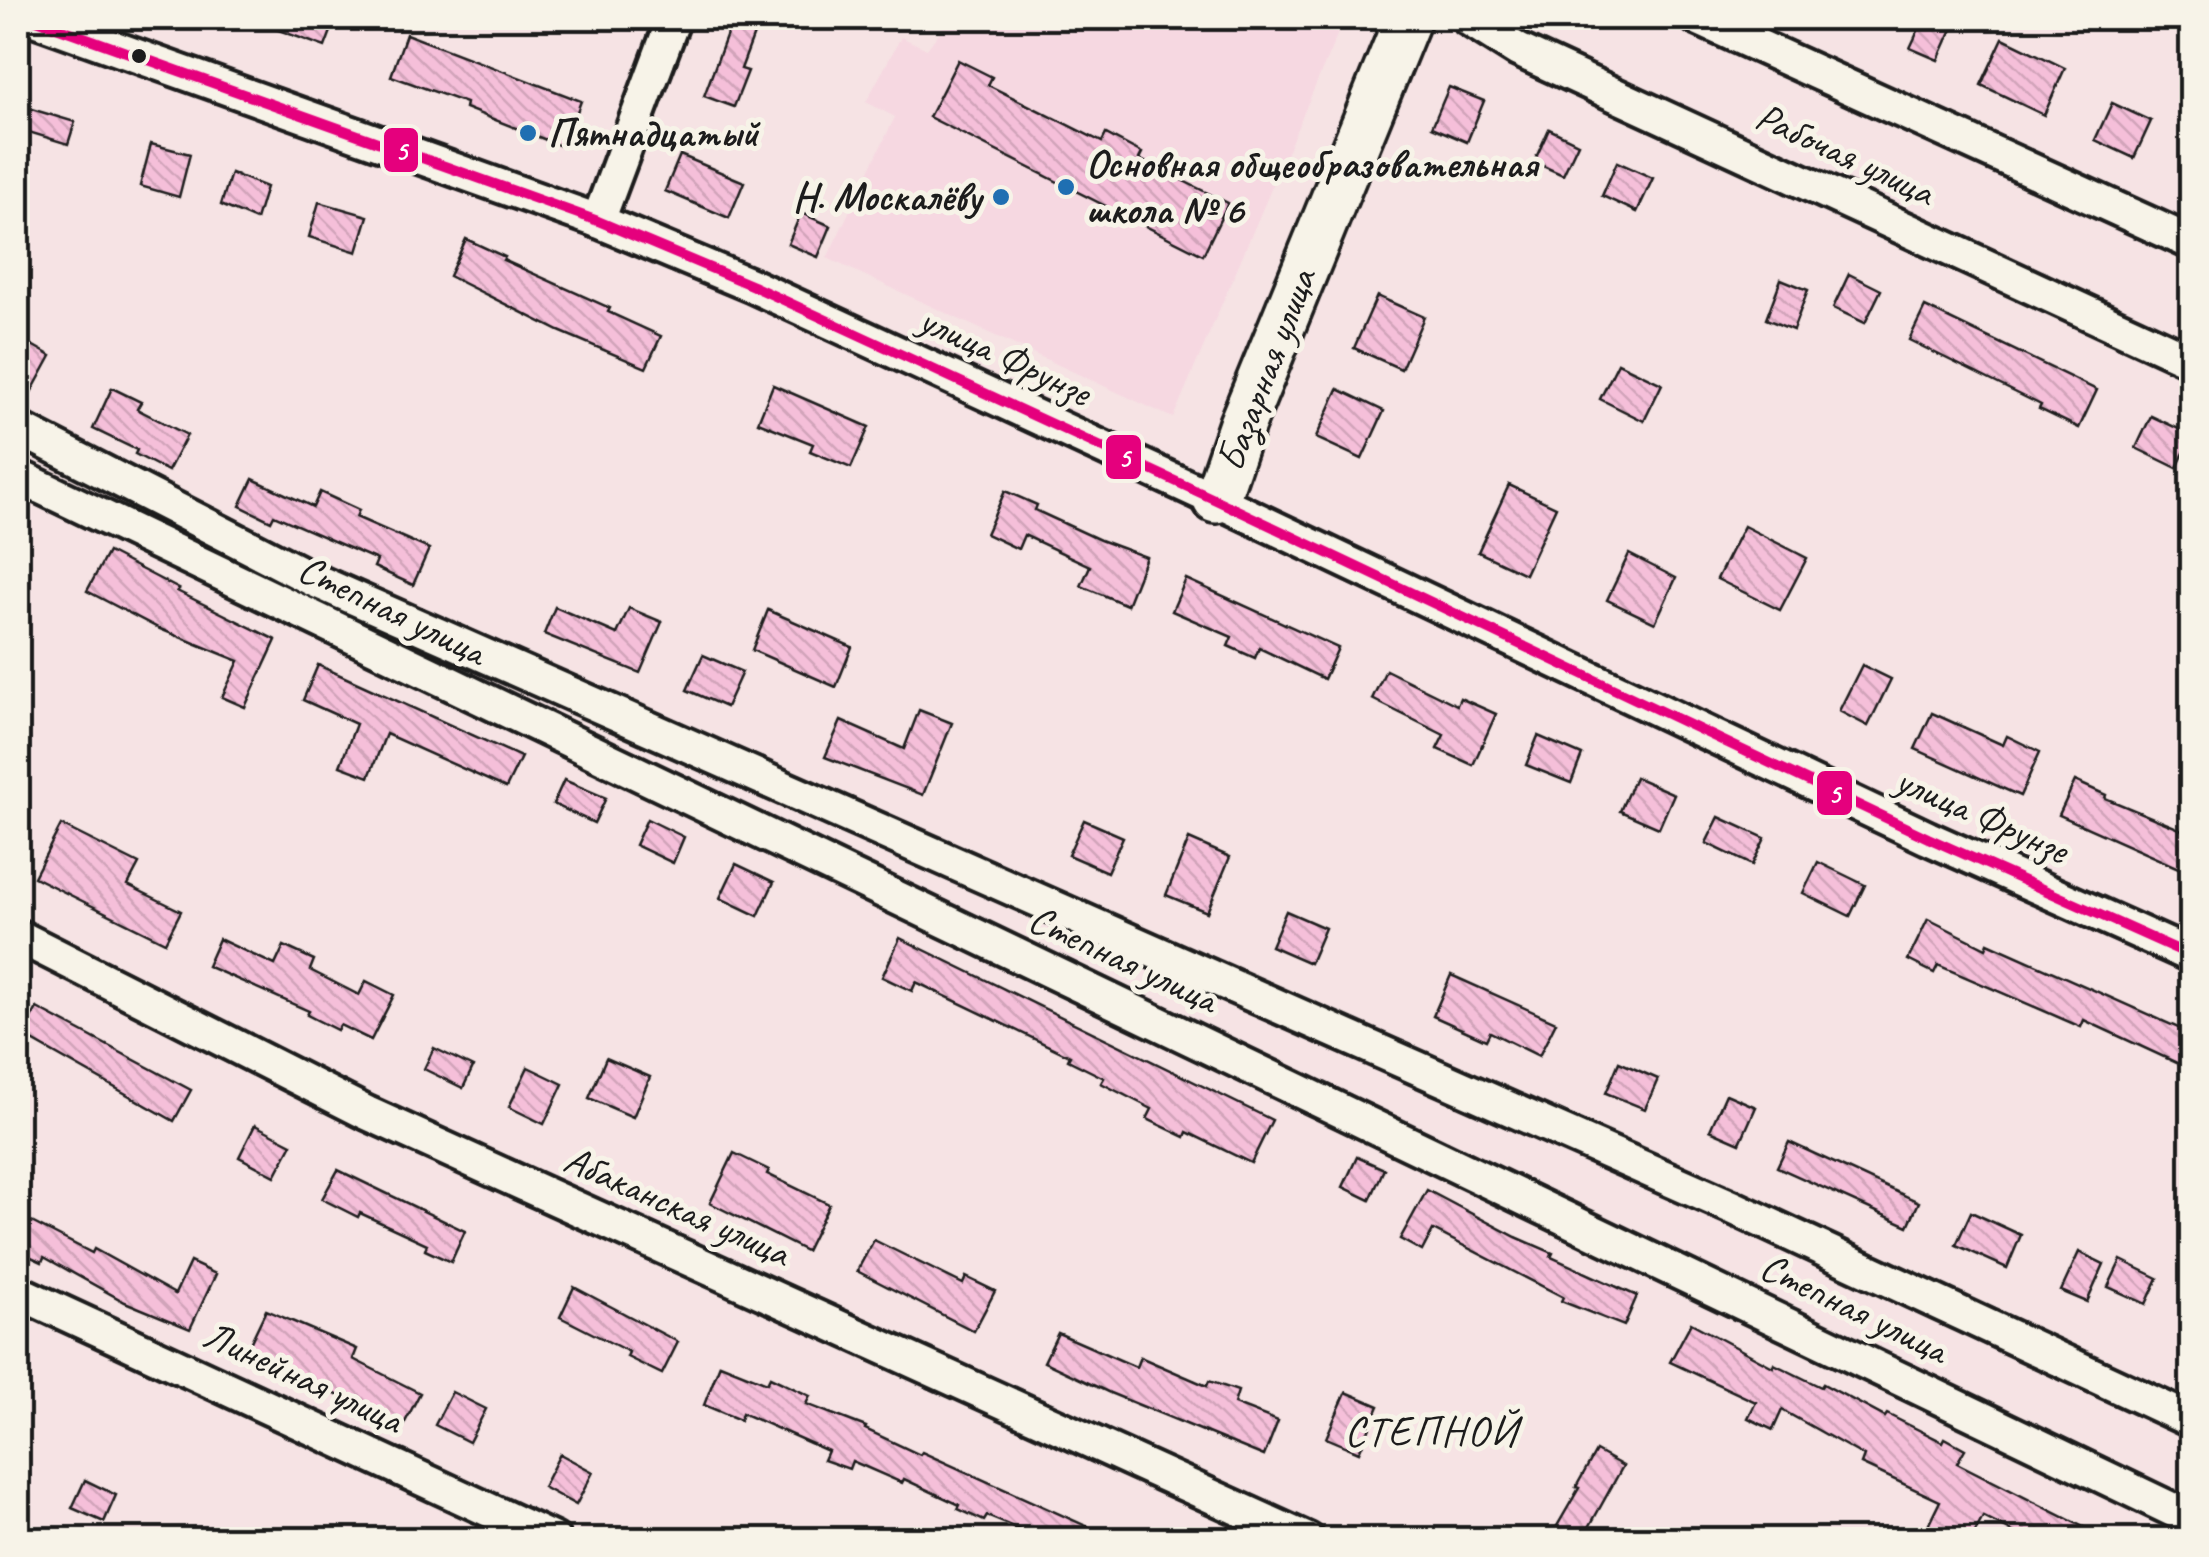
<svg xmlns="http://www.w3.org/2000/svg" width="2209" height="1557" viewBox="0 0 2209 1557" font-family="Caveat,sans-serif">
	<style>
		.built { fill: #f6d8e1 }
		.building { fill: url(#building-back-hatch); stroke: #1c1c1c; stroke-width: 2.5 }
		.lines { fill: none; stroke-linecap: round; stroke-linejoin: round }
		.street-casing { stroke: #1c1c1c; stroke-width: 40 }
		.secondary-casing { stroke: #1c1c1c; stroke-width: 52 }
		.street { stroke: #f7f3e8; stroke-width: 32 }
		.secondary { stroke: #f7f3e8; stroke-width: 45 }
		.bus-1-casing { stroke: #f7f3e8; stroke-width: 18 }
		.bus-1 { stroke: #e5007d; stroke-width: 10 }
		.bus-dot { fill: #1c1c1c; stroke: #f7f3e8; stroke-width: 4 }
		.poi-dot { fill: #1f6fb2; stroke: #f7f3e8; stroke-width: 4 }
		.labels { text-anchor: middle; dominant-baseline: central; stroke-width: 10; stroke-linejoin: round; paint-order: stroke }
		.poi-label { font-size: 40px; font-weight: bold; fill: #1c1c1c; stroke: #f7f3e8; text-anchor: start }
		.street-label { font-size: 40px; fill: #1c1c1c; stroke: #f7f3e8 }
		.neighbourhood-label { font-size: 42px; letter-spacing: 2.5px; fill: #1c1c1c; stroke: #f7f3e8 }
		.line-badge { stroke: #f7f3e8; stroke-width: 4 }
		.badge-label { font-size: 28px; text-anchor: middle; font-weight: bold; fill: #fff }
	</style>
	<defs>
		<pattern id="building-back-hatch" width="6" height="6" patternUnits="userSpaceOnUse" patternTransform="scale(2.5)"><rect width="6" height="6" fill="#f5bfd9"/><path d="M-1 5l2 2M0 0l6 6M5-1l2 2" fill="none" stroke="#d1a4ba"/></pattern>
	</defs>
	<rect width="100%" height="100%" fill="#f6e3e4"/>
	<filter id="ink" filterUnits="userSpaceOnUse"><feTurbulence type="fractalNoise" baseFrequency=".01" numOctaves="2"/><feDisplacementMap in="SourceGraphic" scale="20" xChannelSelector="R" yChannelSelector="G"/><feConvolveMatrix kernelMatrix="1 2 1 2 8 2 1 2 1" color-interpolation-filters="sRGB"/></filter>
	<g filter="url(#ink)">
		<polygon class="built" points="950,18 1322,18 1341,26 1173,418 827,258 895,117 866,102 901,37 927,49"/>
		<g class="building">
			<polygon points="252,18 336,18 325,47 251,20"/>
			<polygon points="733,18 760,18 741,69 748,71 734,107 704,96"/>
			<polygon points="1924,18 1957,18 1938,60 1910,48"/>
			<polygon points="406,34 581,101 564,147 465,108 466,103 391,76"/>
			<polygon points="2003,38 2065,68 2044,115 1981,85"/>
			<polygon points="958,60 992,77 988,85 1102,142 1106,134 1142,153 1139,159 1228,203 1203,255 929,117"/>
			<polygon points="1449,87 1484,101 1467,142 1432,127"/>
			<polygon points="2112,103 2151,121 2134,158 2095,140"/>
			<polygon points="28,108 75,122 68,144 22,130"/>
			<polygon points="1549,129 1578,143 1563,175 1534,162"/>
			<polygon points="151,144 190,154 179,197 140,186"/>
			<polygon points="680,155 744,182 729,218 665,191"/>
			<polygon points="1617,162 1653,178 1637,212 1602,196"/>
			<polygon points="231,173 266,187 256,220 221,205"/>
			<polygon points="319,202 368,216 357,252 309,237"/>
			<polygon points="801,213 831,226 818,257 788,244"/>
			<polygon points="466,239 505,257 503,260 610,308 608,312 661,336 646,368 559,331 449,276"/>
			<polygon points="1849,274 1881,290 1865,323 1833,308"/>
			<polygon points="1781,279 1808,290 1793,330 1766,319"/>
			<polygon points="1377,296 1424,317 1401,369 1354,348"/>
			<polygon points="1925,307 2097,390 2079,428 2039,409 2041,405 1909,340"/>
			<polygon points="18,337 51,356 22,409 18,408"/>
			<polygon points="1618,363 1662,384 1644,421 1600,399"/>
			<polygon points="773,385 869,427 851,468 810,451 813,444 758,422"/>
			<polygon points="112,388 141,402 137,409 187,435 168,471 135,454 137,450 93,429"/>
			<polygon points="1338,389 1384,411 1362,459 1316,438"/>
			<polygon points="2151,416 2192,435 2177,468 2136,448"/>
			<polygon points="253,479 313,507 320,492 359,510 356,517 429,549 413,585 374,567 377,560 274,515 271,521 240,506"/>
			<polygon points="1509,485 1556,507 1525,574 1478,552"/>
			<polygon points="1005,491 1037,505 1035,510 1100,540 1146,557 1127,605 1081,586 1090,566 1024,535 1018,549 986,534"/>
			<polygon points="1744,526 1807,558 1780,610 1717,579"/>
			<polygon points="108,552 179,589 177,591 276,640 245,707 222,697 239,661 160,629 87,591"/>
			<polygon points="1629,554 1676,578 1655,623 1607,600"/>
			<polygon points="1186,579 1338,648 1324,679 1259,648 1255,658 1228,646 1232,637 1172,611"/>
			<polygon points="555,607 617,634 629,608 662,622 640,673 544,634"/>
			<polygon points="768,610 852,647 836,687 752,650"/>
			<polygon points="703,655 742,672 726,707 687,690"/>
			<polygon points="318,665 521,757 506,788 386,734 369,777 340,766 356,724 303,700"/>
			<polygon points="1862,665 1891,679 1868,726 1839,711"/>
			<polygon points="1386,670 1457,705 1460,698 1496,714 1473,765 1437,749 1444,735 1372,699"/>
			<polygon points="919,710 952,723 923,795 825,757 841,721 904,749"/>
			<polygon points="1932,713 2003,745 2007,736 2040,752 2020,796 1915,749"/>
			<polygon points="1538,736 1582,755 1571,783 1526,765"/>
			<polygon points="1635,777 1674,794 1659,828 1620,811"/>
			<polygon points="564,780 606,798 594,823 553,804"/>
			<polygon points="2075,781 2106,795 2105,798 2192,834 2192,874 2059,815"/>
			<polygon points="1719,817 1765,838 1752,865 1706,843"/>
			<polygon points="647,819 684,837 673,863 635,845"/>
			<polygon points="1084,820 1123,837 1107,872 1068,855"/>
			<polygon points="61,825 139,864 128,885 181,911 165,942 34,877"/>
			<polygon points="1189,839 1230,857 1207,912 1166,895"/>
			<polygon points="1818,862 1865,885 1850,916 1803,893"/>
			<polygon points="736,864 774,882 758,916 720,898"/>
			<polygon points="1286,911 1325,928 1310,963 1271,946"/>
			<polygon points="1928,919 1986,948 1988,943 2192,1034 2192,1070 2084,1020 2081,1027 1938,965 1934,973 1908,960"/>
			<polygon points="900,938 1272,1120 1251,1163 1187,1132 1185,1137 1147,1119 1152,1109 1101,1083 1104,1078 1068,1060 1070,1056 916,982 912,991 882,977"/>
			<polygon points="219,939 275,965 284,946 314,960 310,970 359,995 366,981 394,995 371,1040 340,1025 337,1030 307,1015 309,1011 207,966"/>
			<polygon points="1451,975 1556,1022 1539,1056 1490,1032 1486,1040 1433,1016"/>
			<polygon points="37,1008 191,1090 174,1121 22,1035"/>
			<polygon points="434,1048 473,1067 463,1088 424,1069"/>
			<polygon points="606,1058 650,1077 633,1117 589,1098"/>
			<polygon points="1619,1062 1658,1079 1645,1109 1606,1093"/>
			<polygon points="528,1067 563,1084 544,1124 509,1107"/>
			<polygon points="1726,1094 1756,1107 1740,1143 1710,1130"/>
			<polygon points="255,1125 292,1144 275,1176 239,1157"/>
			<polygon points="1789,1142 1919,1202 1908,1226 1777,1167"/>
			<polygon points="734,1153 769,1170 767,1174 829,1204 806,1251 710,1203"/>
			<polygon points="1357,1157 1384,1169 1370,1200 1343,1187"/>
			<polygon points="338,1170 465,1231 451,1262 425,1250 427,1244 360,1213 358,1217 322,1199"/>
			<polygon points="1427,1190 1516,1237 1553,1253 1551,1257 1637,1296 1624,1326 1561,1301 1563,1297 1433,1230 1422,1251 1400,1239"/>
			<polygon points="1971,1212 2021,1235 2007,1268 1956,1245"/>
			<polygon points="18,1215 92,1253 94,1249 175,1294 190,1262 216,1274 190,1329 125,1302 44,1257 42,1262 18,1251"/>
			<polygon points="874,1240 963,1284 966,1277 995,1291 974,1331 857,1271"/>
			<polygon points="2079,1252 2104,1264 2087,1302 2061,1291"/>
			<polygon points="2121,1260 2158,1278 2146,1304 2108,1287"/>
			<polygon points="574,1287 678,1342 662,1374 627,1357 629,1352 560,1317"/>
			<polygon points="266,1310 357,1349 353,1359 420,1393 403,1426 246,1352"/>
			<polygon points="1691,1323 1773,1367 1774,1364 1821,1387 1823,1384 1885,1417 1887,1414 1943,1442 1945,1438 1965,1449 1957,1463 2109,1540 2029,1540 1983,1517 1971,1540 1921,1540 1940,1501 1861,1464 1864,1456 1782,1410 1773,1430 1748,1418 1756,1402 1670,1362"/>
			<polygon points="1058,1333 1136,1367 1140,1357 1207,1386 1209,1381 1238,1391 1234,1404 1278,1421 1264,1456 1110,1393 1044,1362"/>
			<polygon points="720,1364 767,1383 770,1377 810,1396 806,1404 866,1427 865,1429 920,1455 922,1452 1117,1540 1045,1540 987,1516 984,1521 958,1509 960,1505 904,1479 902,1483 852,1461 849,1469 824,1460 828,1451 742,1413 740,1420 704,1405"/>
			<polygon points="452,1392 486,1409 469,1442 435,1425"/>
			<polygon points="1346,1392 1379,1406 1359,1452 1326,1438"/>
			<polygon points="1596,1451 1623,1466 1582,1540 1549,1540 1579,1488 1576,1487"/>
			<polygon points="560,1454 593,1472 576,1505 543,1487"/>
			<polygon points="85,1480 116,1495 104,1522 72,1508"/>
		</g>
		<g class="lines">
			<g class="street-casing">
				<g id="street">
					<polyline points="31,18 598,221 753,286 1216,500 1928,838 2192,956"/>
					<polyline points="1467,18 1518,50 2192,361"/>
					<polyline points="1697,18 2192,243"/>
					<polyline points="598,221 674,18"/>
					<polyline points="18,428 314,580 1732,1207 2192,1421"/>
					<polyline points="18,476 2192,1519"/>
					<polyline points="18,936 367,1113 1308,1540"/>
					<polyline points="18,1292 554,1540"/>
				</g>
			</g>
			<g class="secondary-casing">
				<polyline id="secondary" points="1216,500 1242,424 1408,18"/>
			</g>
			<use href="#street" class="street"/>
			<use href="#secondary" class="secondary"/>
			<g class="bus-1-casing">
				<polyline id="bus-1" points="31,18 598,221 753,286 1216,500 1928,838 2192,956"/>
			</g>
			<use href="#bus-1" class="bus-1"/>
		</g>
	</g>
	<circle class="bus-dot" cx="139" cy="56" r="9"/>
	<g class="poi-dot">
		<circle cx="528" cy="133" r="10"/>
		<circle cx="1066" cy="187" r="10"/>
		<circle cx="1001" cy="197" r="10"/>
	</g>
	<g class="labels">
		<g class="poi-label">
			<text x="548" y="133">Пятнадцатый</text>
			<text x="1086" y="164">Основная общеобразовательная<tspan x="1086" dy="46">школа № 6</tspan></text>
			<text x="981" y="197" text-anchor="end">Н. Москалёву</text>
		</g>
		<g class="street-label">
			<text transform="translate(1845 154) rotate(25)">Рабочая улица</text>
			<text transform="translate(1005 356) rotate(25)">улица Фрунзе</text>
			<text transform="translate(1266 370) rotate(-69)">Базарная улица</text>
			<text transform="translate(392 610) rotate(26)">Степная улица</text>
			<text transform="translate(1982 815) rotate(24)">улица Фрунзе</text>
			<text transform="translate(1123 959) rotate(25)">Степная улица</text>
			<text transform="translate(677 1206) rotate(24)">Абаканская улица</text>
			<text transform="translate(1854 1308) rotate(26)">Степная улица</text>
			<text transform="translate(303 1377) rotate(25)">Линейная улица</text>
		</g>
		<g class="neighbourhood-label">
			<text x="1432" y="1431">СТЕПНОЙ</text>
		</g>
	</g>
	<g class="line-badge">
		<rect x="382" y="126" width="38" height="48" rx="10" fill="#e5007d"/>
		<rect x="1104" y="433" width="39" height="48" rx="10" fill="#e5007d"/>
		<rect x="1815" y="769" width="39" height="48" rx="10" fill="#e5007d"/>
	</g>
	<g class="badge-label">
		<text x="401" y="160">5</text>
		<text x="1124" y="467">5</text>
		<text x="1834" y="803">5</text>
	</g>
	<rect width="2209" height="1557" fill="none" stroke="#f7f3e8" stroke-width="60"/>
	<rect x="30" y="30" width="2149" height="1497" fill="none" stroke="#1c1c1c" stroke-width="4" filter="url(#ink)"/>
</svg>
